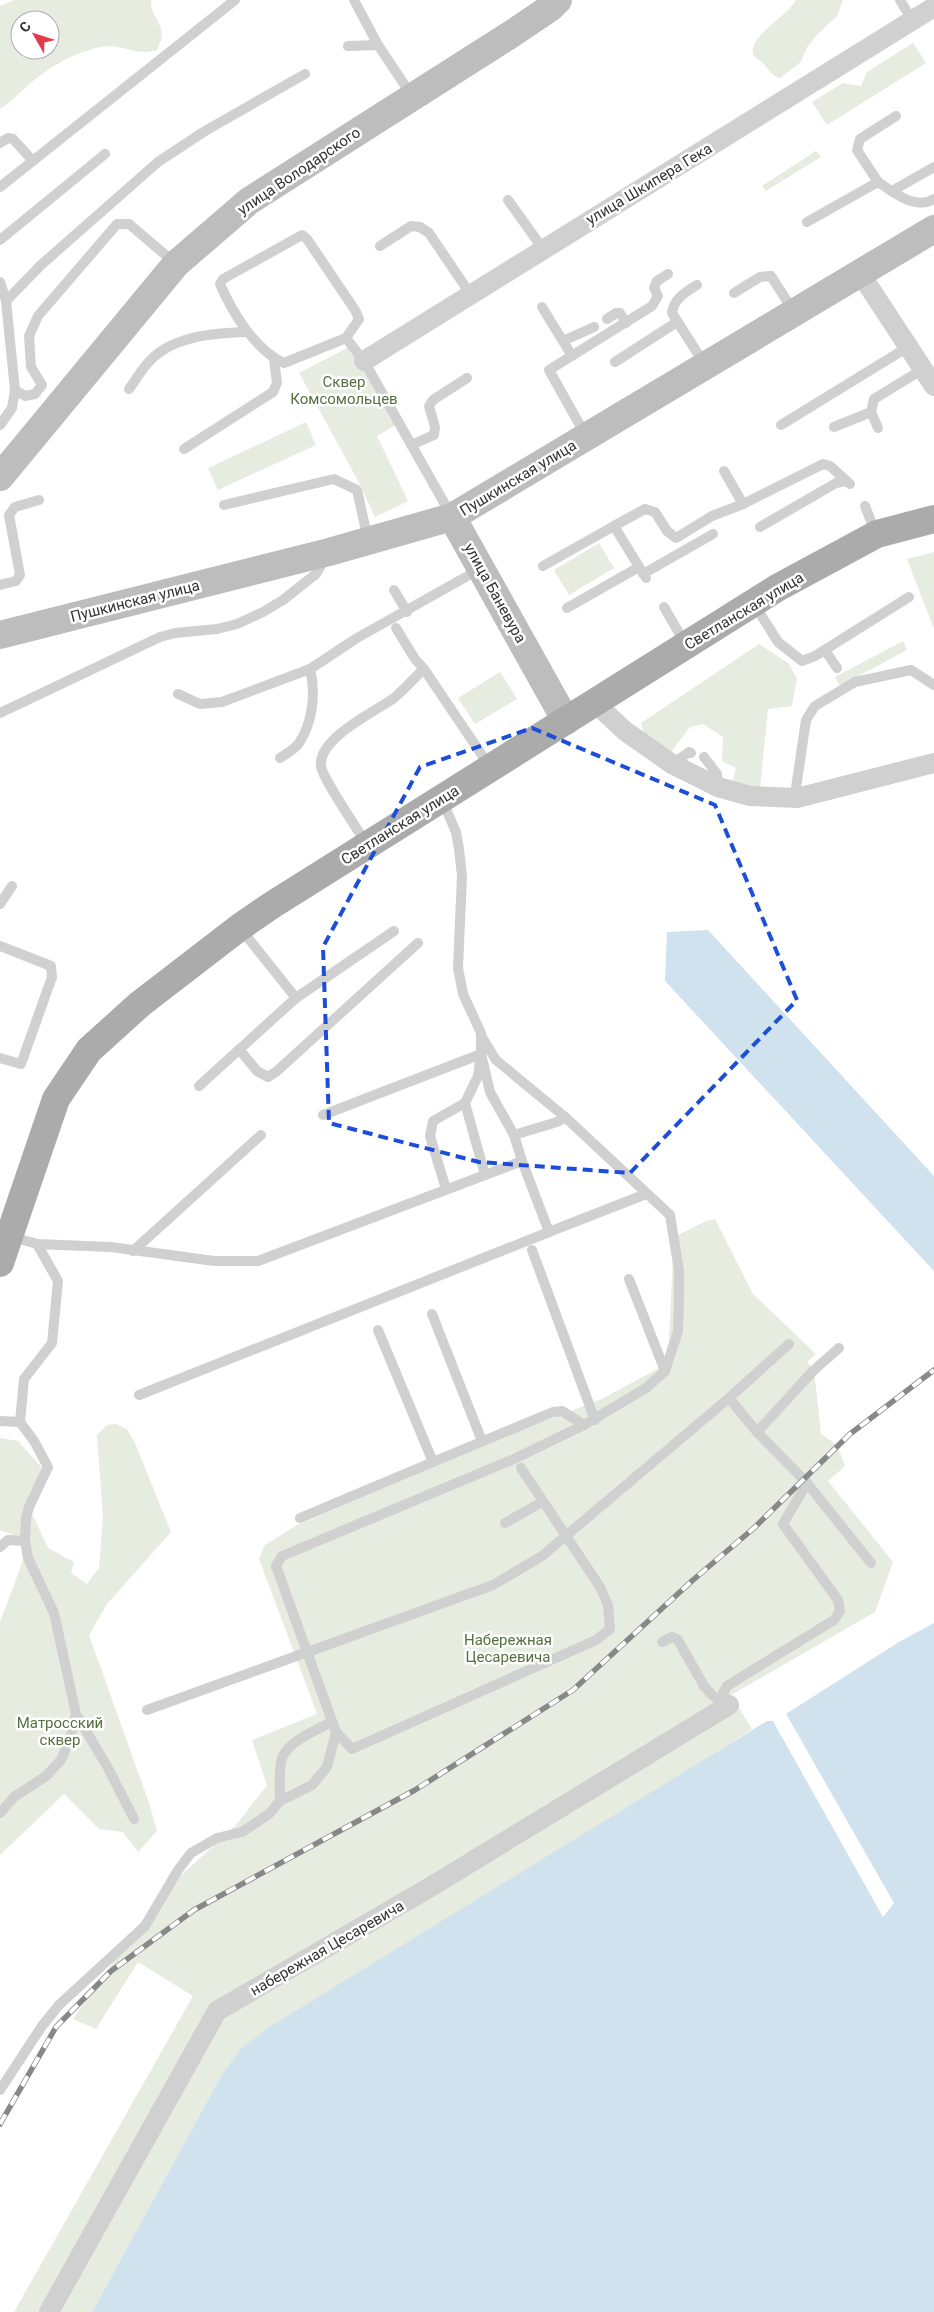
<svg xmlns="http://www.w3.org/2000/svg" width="934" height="2312" viewBox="0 0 934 2312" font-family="Roboto,sans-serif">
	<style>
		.green { fill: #e6ecdf; fill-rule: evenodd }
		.water { fill: #cfe2ee }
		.pier { fill: #fff }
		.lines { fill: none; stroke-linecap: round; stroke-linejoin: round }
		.lane { stroke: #d0d0d0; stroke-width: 10 }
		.street { stroke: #d0d0d0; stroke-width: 20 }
		.secondary { stroke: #bdbdbd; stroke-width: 28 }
		.primary { stroke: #ababab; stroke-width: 28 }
		.rail-casing { stroke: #888; stroke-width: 5.5 }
		.rail { stroke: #fff; stroke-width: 4; stroke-dasharray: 11; stroke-linecap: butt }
		.marked { fill: none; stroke: #1d4ed8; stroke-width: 4; stroke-dasharray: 10 6; stroke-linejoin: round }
		.labels { text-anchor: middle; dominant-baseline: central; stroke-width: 5; stroke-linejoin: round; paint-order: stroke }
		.street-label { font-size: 15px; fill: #333; stroke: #fff }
		.park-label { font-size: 15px; fill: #56703f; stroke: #fff }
	</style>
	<rect width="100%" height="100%" fill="#fff"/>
	<g class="green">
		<path d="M14,0H151C150,21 171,24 157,50C134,57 123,43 101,47C74,52 47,68 26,87C18,94 10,103 0,109V6ZM20,20H50V50H20Z"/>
		<path d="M796,0H843L837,16L816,36L806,49L801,62L780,78C772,76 768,69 763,63C760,61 756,58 754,56C744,39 789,15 796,0Z"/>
		<polygon points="913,43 926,63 827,125 812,102 843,83 861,86 867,72"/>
		<polygon points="816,151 821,157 766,191 762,186"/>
		<polygon points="353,345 397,424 377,436 408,501 375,517 357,479 299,373"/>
		<polygon points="306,422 316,445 218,490 208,468"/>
		<polygon points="599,543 614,568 569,595 554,570"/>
		<polygon points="934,552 934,629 907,559"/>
		<polygon points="903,641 907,650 840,686 835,677"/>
		<polygon points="759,644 788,663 797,678 792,706 768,709 760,788 732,783 736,768 722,761 723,737 703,724 690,727 671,752 644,734 641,723"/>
		<polygon points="500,672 517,699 475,724 458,698"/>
		<polygon points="715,1219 753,1294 816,1354 807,1362 814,1370 821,1434 837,1445 845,1466 828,1481 893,1562 875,1612 731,1695 752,1729 221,2076 92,2312 14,2312 193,1996 138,1962 96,2029 73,2019 160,1895 237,1824 267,1785 252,1740 317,1714 259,1559 265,1545 297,1525 497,1439 602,1399 668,1363 674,1237 704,1222"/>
		<polygon points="116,1424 127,1429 135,1443 171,1532 107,1604 89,1635 149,1803 157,1831 138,1852 123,1832 99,1829 64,1794 0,1855 0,1622 30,1542 0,1530 0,1438 18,1441 42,1468 27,1503 48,1548 74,1562 71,1573 87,1584 99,1568 103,1518 97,1435 107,1425"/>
	</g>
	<g class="water">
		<polygon points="708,930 934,1176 934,1271 665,981 667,932"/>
		<polygon points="934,1623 934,2312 92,2312 221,2076 240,2050 263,2031 767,1721 773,1721 883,1916 893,1903 786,1714 899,1642"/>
	</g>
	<polygon class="pier" points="786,1714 894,1903 883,1917 773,1721 775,1720 883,1912 891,1903 784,1715"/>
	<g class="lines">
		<g class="lane">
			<polyline points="354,0 378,45"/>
			<polyline points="900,0 906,10"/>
			<polyline points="348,46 378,45 412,96"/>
			<polyline points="0,143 8,138 13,139 33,161"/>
			<polyline points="878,182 857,150 860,139 896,116"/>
			<polyline points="0,187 235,0"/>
			<polyline points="892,191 934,167"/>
			<polyline points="508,200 543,249"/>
			<path d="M807,222L878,182C894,192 915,211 934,199"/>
			<path d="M302,235L307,239L355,310L359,319L346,338L284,363C255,350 232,312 220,284L223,279Z"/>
			<polyline points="0,240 105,154"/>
			<polyline points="380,246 411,226 420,227 429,233 471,295"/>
			<polyline points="0,282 6,301 15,390 25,396 35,394 42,385 31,367 29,336 38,316 117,224 129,224 175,263"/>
			<path d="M697,285C686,292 674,298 672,313L705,365"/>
			<polyline points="734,293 760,277 771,276 794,312"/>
			<polyline points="6,301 41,265 158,162 205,131 305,74"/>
			<polyline points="542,307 572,356"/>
			<polyline points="607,319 616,313 620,313 626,323"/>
			<polyline points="346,338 364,361 451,515"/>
			<polyline points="563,341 594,327"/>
			<polyline points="615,362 677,322"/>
			<path d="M129,389C135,381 140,372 147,364C170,336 213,333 247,332"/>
			<polyline points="0,425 12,408 15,390"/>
			<polyline points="781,425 908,347"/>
			<polyline points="834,427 871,412"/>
			<polyline points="878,428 871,412 874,399 923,369"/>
			<polyline points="586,436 549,370 652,306 658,296 654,288 657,281 668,274"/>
			<polyline points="411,445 434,435 435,427 429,406 433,400 467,378"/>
			<polyline points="184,449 273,392 277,383 274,359"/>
			<polyline points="724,471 743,504"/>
			<polyline points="224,505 334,479 357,490 368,540"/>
			<polyline points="865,506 876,534"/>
			<polyline points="614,526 645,509 655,512 667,531 676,538 712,516 743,504 823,464 830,466 850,484"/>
			<polyline points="760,527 836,483 845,481"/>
			<polyline points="543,566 614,526 646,578"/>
			<polyline points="643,574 713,534"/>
			<polyline points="0,585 16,581 20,575 9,515 15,507 39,500"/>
			<polyline points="394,590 407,612"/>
			<polyline points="754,604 778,642 802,661 815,656 909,597"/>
			<polyline points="664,607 686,645"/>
			<polyline points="567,608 639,567"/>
			<polyline points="396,628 415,659 424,669"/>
			<polyline points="825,650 837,668"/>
			<polyline points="178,694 200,704 222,702 310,669 357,638 480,569"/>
			<polyline points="0,713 160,637 175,633 217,629 237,624 263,612 283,600 316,574 326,557"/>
			<polyline points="704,757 717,774 718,787"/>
			<path d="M280,758C286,754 295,749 299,743C313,722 316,693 310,669"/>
			<polyline points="672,764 689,752 691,753"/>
			<polyline points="797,798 796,788 806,720 815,706 855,682 911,670 934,685"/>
			<path d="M367,845C359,831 322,778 321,766C318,738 375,712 394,698C405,689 414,678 424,669L490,767"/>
			<polyline points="0,904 12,886"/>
			<polyline points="0,946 51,966 52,977 21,1064 0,1058"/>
			<polyline points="296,998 394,931"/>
			<polyline points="482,1037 496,1060 565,1117"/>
			<polyline points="239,1049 257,1071 268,1077 277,1071 418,943"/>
			<polyline points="199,1086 296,998 240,928"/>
			<polyline points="323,1115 481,1054"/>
			<polyline points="485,1175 522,1161"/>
			<polyline points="446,1189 430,1136 433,1121 465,1103"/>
			<polyline points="549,1232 646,1194"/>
			<polyline points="10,1236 37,1244 111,1247 214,1261 258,1261 485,1175 465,1103 478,1076 480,1060"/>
			<polyline points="532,1250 595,1420"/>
			<polyline points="133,1251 261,1135"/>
			<polyline points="629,1279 665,1371"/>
			<polyline points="432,1314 482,1441"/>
			<polyline points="378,1330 433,1462 553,1412 562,1411 584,1425"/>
			<polyline points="139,1395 549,1232 522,1161 514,1135 490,1092 481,1054 481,1033 463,994 458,968 462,876 459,849 456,832 442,800"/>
			<polyline points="0,1421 20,1422 24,1379 52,1343 58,1281 37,1244"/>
			<polyline points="20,1422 34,1441 48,1467 29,1507 26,1518 25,1541 28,1558 54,1613 76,1714 108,1768 134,1819"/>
			<polyline points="757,1432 814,1370 839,1348"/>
			<polyline points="807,1483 871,1563"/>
			<polyline points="300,1518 433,1462"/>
			<polyline points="505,1523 542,1502"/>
			<polyline points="0,1547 8,1540 25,1541"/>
			<polyline points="662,1642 672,1637 678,1640 704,1686 713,1696 729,1705 723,1693 727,1686 834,1620 840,1611 838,1600 783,1524 807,1483 757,1432 729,1398"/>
			<polyline points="147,1710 493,1585 542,1556 729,1398 789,1344"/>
			<polyline points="336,1732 352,1749 596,1640 610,1629 608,1605 600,1587 521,1468"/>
			<path d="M280,1801C280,1788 279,1774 281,1762C284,1742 316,1731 331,1722"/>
			<polyline points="0,1813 14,1797 46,1776 61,1760 70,1738 76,1714"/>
			<polyline points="0,2090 42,2026 59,2005 145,1926 178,1870 191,1853 217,1838 242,1832 269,1814 280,1801 312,1785 327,1767 336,1732 276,1566 282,1556 514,1459 584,1425 646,1388 665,1371 678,1331 679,1299 679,1271 670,1215 565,1117 557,1122 514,1135"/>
		</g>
		<g class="street">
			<polyline points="860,273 934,386"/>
			<polyline points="364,361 934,7"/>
			<polyline points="595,703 625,731 672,764 718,787 750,796 797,798 934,763"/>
			<polyline points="49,2312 217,2011 427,1889 729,1705"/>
		</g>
		<g class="secondary">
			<polyline points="0,477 176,264 249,201 513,33 550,8 558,0"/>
			<polyline points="452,517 566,721"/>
			<polyline points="0,635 329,552 452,517 934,229"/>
		</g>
		<polyline class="primary" points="0,1263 56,1099 89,1050 140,1004 240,927 272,905 777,588 877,534 934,519"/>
		<g class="rail-casing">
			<polyline id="rail" points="0,2124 56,2027 111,1971 194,1910 415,1790 573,1690 693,1580 754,1528 850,1434 934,1370"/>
		</g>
		<use href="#rail" class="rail"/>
	</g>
	<path class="marked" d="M532,728L715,805L797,1000L630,1173L479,1162L329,1123L323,947L420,767Z"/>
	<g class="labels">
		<g class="street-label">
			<text transform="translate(299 171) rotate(-34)">улица Володарского</text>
			<text transform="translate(649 184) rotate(-31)">улица Шкипера Гека</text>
			<text transform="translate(518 478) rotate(-31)">Пушкинская улица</text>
			<text transform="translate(495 593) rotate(61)">улица Баневура</text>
			<text transform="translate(135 601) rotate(-14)">Пушкинская улица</text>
			<text transform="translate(744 611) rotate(-31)">Светланская улица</text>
			<text transform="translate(400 825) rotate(-32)">Светланская улица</text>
			<text transform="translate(327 1948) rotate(-30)">набережная Цесаревича</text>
		</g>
		<g class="park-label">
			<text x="344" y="382">Сквер<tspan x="344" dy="17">Комсомольцев</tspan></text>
			<text x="508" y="1640">Набережная<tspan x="508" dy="17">Цесаревича</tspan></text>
			<text x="60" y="1723">Матросский<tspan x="60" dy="17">сквер</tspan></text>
		</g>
	</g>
	<g transform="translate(35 35) rotate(309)"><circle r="24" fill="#ffffff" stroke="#adadad"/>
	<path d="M0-4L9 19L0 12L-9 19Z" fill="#e63946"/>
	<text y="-8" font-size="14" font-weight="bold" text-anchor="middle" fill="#333333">С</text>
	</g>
</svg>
